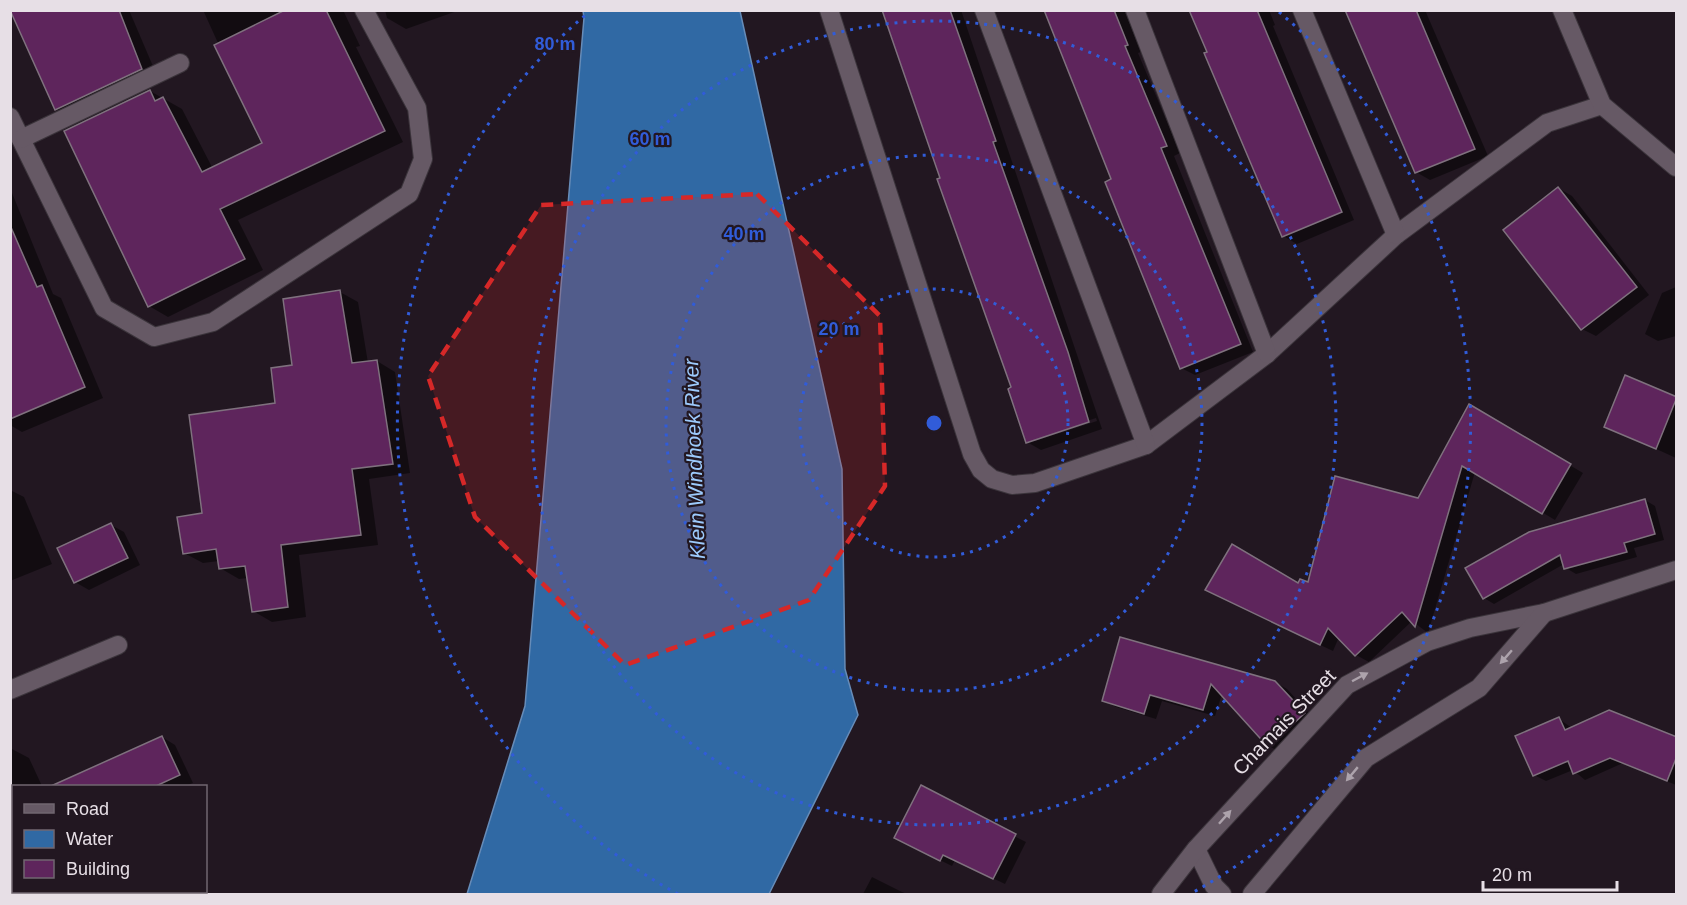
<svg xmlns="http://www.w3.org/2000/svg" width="1687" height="905" viewBox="0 0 1687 905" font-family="Helvetica,sans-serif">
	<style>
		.water { fill: #3069a4; stroke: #678cb8; stroke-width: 1.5 }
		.shadow { fill: #0007; fill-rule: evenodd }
		.building { fill: #5e255c; stroke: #7f717e; stroke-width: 1.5 }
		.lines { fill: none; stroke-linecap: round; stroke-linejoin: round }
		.service-casing { stroke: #3b343b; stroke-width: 20 }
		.minor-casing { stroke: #3b343b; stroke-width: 20 }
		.service { stroke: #665965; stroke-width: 18 }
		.minor { stroke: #665965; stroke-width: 18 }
		.oneway { fill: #ada3ac }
		.marked { fill: #d62828; fill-opacity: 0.2; stroke: #d62828; stroke-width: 4.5; stroke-dasharray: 12 8; stroke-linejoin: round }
		.ring { fill: none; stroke: #315cd9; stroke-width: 3; stroke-dasharray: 3 6 }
		.labels { text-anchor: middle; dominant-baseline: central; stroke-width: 4.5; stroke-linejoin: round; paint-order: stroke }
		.street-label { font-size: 20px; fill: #e7dfe6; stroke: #221721 }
		.water-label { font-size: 21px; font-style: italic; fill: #9dcafc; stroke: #221721 }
		.centre { fill: #315cd9; stroke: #221721; stroke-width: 3 }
		.ring-label { font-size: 18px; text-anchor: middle; font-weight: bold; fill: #315cd9; stroke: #221721; stroke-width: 4.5; stroke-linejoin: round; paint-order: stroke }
	</style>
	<rect width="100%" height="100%" fill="#221721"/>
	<polygon class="water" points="583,11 740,11 842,469 845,669 858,715 769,894 467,894 525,706 584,18"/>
	<g class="shadow">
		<polygon points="12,10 129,10 158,78 73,119 56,109"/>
		<polygon points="203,10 343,10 360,46 356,47 403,142 238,220 263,270 168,317 149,306 150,91 182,109 213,169 264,144"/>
		<polygon points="385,10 460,10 406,29 387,18"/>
		<path d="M883,10H961L1102,429L1041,450L1027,442L1013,388ZM1096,418L1097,421L1035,441V438Z"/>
		<polygon points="1045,10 1124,10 1141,52 1138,53 1180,153 1174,156 1253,352 1195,375 1181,368 1113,180 1072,83 1075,82"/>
		<polygon points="1192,10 1269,10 1275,25 1273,26 1354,220 1297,244 1283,236"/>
		<polygon points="1346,10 1425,10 1488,156 1430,180 1416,172"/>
		<polygon points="10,188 53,294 61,298 103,398 22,432 10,425"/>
		<polygon points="1558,188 1572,196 1649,295 1596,336 1582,329"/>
		<polygon points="1676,287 1676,336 1658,341 1645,334 1662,293"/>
		<polygon points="340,292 358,302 368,363 377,361 395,372 410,473 369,479 378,545 299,555 306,617 272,622 253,611 248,578 239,579 220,568 219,561 203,563 184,553 204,514 277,404 294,367"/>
		<polygon points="1626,377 1676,399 1676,458 1606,426"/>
		<polygon points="1470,406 1583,473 1555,520 1475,472 1428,633 1412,621 1369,662 1356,655 1339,637 1333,651 1220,597 1309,584 1419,500"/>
		<polygon points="10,490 24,497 52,564 10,581"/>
		<polygon points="1645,500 1655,506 1664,540 1634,548 1637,557 1576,574 1566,568 1564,564 1494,604 1484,598"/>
		<polygon points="111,525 124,532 140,565 89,590 75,582"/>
		<polygon points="1121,639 1275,682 1287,689 1316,721 1281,753 1269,746 1222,694 1215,716 1162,701 1156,719 1116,707 1104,701"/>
		<polygon points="1559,719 1572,728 1676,738 1676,785 1623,763 1585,780 1573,770 1546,781 1534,775"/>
		<polygon points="162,737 175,745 193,783 185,786 64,786 62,783"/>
		<polygon points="10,748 29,758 42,786 14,786 14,857 10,859"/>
		<polygon points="976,817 1026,842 1005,884 955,860 952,866 907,844"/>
		<polygon points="872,877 902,892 907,894 863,894"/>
	</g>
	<g class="building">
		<polygon points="10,10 119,10 142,69 55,110"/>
		<polygon points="285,10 326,10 385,131 220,209 245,259 148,307 64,131 150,90 155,101 163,97 202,172 262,143 214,45"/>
		<polygon points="882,10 950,10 996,141 993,142 1068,352 1089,422 1026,443 1008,389 1011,387 937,179 940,178"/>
		<polygon points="1044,10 1114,10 1128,45 1125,46 1167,146 1161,148 1241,344 1180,369 1105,182 1111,179"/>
		<polygon points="1189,10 1257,10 1342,212 1282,237 1204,53 1207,52"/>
		<polygon points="1345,10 1416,10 1475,149 1415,173"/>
		<polygon points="1558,187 1637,287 1581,330 1503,230"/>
		<polygon points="10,225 37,287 42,285 85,387 10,419"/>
		<polygon points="340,290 352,363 377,360 393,464 352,469 361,535 281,545 288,607 252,612 245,566 219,569 216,549 183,554 177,517 202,513 189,415 275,403 271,368 292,365 283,299"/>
		<polygon points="1625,375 1677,397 1656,449 1604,427"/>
		<polygon points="1469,404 1571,464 1542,514 1462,466 1415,627 1402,612 1355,656 1328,628 1320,645 1205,590 1232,544 1298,583 1300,579 1308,582 1335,476 1418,498"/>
		<polygon points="1645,499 1655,534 1624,543 1627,552 1564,569 1560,555 1483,599 1465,568 1529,532"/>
		<polygon points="111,523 128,558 74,583 57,548"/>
		<polygon points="1120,637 1275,681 1305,713 1268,747 1211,684 1203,710 1150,695 1144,714 1102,701"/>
		<polygon points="1609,710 1677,737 1677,756 1667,781 1610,758 1573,774 1568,761 1533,776 1515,736 1559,717 1565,730"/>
		<polygon points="162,736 180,775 156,786 51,786"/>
		<polygon points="921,785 1016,834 993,879 943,855 940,861 894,838"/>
	</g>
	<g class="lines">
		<g class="service-casing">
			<g id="service">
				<polyline points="829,10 972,454 981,470 992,479 1012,485 1035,483 1146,445 1267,354 1396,235 1547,123 1602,105"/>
				<polyline points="984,10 1146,445"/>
				<polyline points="1135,10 1267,354"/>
				<polyline points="1302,10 1396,235"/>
				<polyline points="10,117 104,308 154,337 213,322 409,194 423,159 417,108 364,10"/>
				<polyline points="21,139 180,63"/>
			</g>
		</g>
		<g class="minor-casing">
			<g id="minor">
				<polyline points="1562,10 1602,105 1676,167"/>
				<polyline points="10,690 118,645"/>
				<polyline points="1196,849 1214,886 1222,894"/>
				<polyline points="1161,894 1196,849 1347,685 1427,642 1470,628 1544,613 1676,570"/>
				<polyline points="1252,894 1366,758 1479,688 1544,613"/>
			</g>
		</g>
		<use href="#service" class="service"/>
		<use href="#minor" class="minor"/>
	</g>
	<defs><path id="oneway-solid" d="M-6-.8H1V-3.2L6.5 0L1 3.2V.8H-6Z" transform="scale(1.5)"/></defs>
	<g class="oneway">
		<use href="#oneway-solid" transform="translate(1506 657) rotate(131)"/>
		<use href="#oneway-solid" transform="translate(1360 677) rotate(-28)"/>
		<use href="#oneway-solid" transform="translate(1352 774) rotate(130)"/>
		<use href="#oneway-solid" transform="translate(1225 817) rotate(-48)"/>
	</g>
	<path class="marked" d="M757,194L880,316L885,486L809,600L625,665L475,517L428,376L541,205Z"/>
	<g class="ring">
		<circle cx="934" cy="423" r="134"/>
		<circle cx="934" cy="423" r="268"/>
		<circle cx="934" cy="423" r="402"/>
		<path d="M678 894A536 536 0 0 1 589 12M1279 12A536 536 0 0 1 1190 894"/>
	</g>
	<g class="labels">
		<g class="street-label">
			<text transform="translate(1284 722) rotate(-46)">Chamais Street</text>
		</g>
		<g class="water-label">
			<text transform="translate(694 459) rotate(-92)">Klein Windhoek River</text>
		</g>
	</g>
	<circle cx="934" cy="423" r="9" class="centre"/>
	<g class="ring-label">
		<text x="555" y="50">80 m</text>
		<text x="650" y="145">60 m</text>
		<text x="744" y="240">40 m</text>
		<text x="839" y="335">20 m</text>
	</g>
	<rect width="1687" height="905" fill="none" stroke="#e7dfe6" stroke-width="24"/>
	<rect x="12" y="785" width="195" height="108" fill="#221721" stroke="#716770" stroke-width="1.5"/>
	<rect x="24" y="804" width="30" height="9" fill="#665965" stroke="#716770" stroke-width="1.5"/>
	<text x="66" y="815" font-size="18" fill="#e7dfe6">Road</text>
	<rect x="24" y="830" width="30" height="18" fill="#3069a4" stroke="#716770" stroke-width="1.5"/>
	<text x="66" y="845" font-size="18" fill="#e7dfe6">Water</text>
	<rect x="24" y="860" width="30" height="18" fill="#5e255c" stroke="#716770" stroke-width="1.5"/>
	<text x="66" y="875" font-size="18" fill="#e7dfe6">Building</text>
	<path d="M1483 881v9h134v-9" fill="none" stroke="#e7dfe6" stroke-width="3"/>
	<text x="1492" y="881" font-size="18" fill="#e7dfe6" stroke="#221721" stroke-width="4.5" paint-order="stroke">20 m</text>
</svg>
